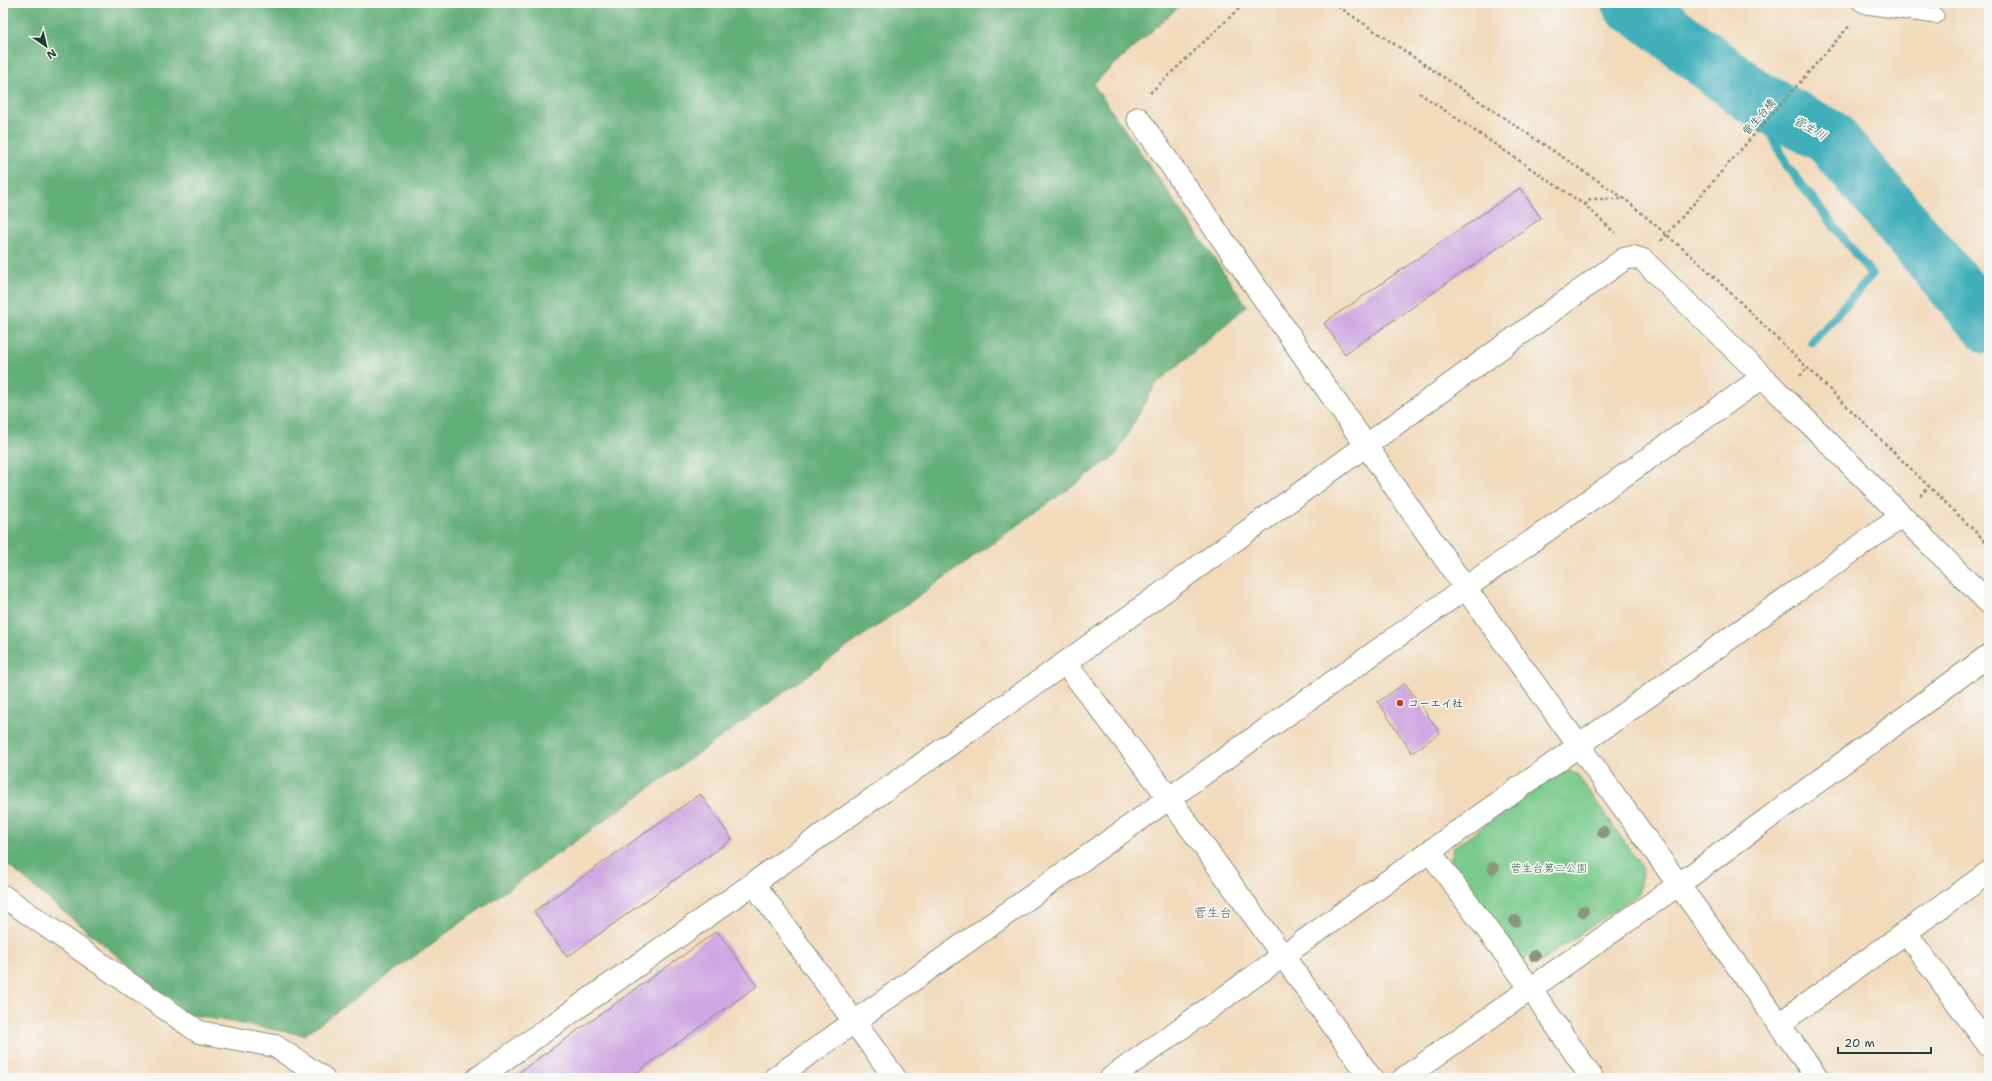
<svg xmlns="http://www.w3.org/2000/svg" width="1992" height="1081" viewBox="0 0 1992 1081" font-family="'Shantell Sans','Klee One',sans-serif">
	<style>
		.green { fill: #79ca8c; stroke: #4c8460 }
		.forest { fill: #62ae78; stroke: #407656 }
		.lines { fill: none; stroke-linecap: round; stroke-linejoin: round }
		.stream { stroke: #3fafba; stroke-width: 9 }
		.river { stroke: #3fafba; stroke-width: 56 }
		.building { fill: #cfa7e2 }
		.lane-casing { stroke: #888c78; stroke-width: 17 }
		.street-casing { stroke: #888c78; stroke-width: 24 }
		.path { stroke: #888c78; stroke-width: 2.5; stroke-dasharray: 3 3; stroke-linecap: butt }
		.lane { stroke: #fff; stroke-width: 15 }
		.street { stroke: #fff; stroke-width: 22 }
		.tree { fill: #8b977d }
		.poi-dot { fill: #c8321e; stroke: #f6f6f2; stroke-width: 1.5 }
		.labels { text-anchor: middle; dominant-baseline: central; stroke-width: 3.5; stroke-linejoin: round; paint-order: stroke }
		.street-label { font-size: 11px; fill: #1f3d34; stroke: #f6f6f2 }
		.poi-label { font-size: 11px; font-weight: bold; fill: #1f3d34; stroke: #f6f6f2; text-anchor: start }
		.park-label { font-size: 11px; fill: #36604a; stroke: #f6f6f2 }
		.water-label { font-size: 12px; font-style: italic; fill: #295f5c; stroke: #f6f6f2 }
		.quarter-label { font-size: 13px; fill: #5d6271; stroke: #f6f6f2 }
	</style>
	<rect width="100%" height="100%" fill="#f6f6f2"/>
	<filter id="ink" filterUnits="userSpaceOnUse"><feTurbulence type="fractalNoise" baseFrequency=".025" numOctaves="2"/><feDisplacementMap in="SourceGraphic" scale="8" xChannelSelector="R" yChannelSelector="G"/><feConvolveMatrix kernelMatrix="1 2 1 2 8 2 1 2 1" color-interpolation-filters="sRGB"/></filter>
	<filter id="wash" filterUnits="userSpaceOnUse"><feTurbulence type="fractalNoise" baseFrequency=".012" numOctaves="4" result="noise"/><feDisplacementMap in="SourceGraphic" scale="16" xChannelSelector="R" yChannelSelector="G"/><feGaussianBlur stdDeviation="0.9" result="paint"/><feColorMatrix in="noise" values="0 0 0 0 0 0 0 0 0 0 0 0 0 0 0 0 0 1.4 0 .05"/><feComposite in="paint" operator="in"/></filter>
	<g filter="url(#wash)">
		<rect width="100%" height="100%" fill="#f2dabb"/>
		<polygon class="green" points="1564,770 1577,774 1643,869 1638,894 1538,963 1532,955 1521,962 1449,861 1453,848"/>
		<polygon class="forest" points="3,3 1183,3 1093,84 1247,306 1155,385 1116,455 304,1035 187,1014 3,861"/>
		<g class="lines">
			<polyline class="stream" points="1754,97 1787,166 1872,275 1812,342"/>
			<polyline class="river" points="1629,3 1645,13 1754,97 1829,137 1989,326"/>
		</g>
		<g id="blocks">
			<g class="building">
				<polygon points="1520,188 1541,218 1345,354 1324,323"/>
				<polygon points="1405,683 1440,733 1412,753 1378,702"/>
				<polygon points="700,794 732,839 567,957 534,911"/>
				<polygon points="717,931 757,986 629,1078 511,1078"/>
			</g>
		</g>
	</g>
	<g filter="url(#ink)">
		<use href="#blocks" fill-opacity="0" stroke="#888c78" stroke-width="1"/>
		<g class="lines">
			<g class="lane-casing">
				<polyline id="lane" points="1860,3 1866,6 1936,16"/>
			</g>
			<g class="street-casing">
				<g id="street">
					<polyline points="1138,118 1466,589 1779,1024 1817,1078"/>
					<polyline points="1065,663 1169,798 1371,1078"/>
					<polyline points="1430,852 1531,989 1592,1078"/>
					<polyline points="754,884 895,1078"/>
					<polyline points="3,896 199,1032 275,1046 323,1078"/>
					<polyline points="1906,933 1989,1046"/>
					<polyline points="1779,1024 1989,872"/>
					<polyline points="478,1078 1065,663 1624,259 1633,257 1643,260 1763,377 1989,603"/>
					<polyline points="775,1078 1763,377"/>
					<polyline points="1111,1078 1902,516"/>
					<polyline points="1404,1078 1678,885 1989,655"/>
				</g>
			</g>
			<g class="path">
				<polyline points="1333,3 1625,199 1703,266 1989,545"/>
				<polyline points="1150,93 1245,3"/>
				<polyline points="1419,93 1585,205 1615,233"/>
				<polyline points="1585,205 1590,199 1625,199"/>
				<polyline points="1661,241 1850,25"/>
				<polyline points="1800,376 1807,368"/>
				<polyline points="1920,496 1929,486"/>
			</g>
			<use href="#lane" class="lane"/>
			<use href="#street" class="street"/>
		</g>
		<g class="tree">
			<circle cx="1603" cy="832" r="6"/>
			<circle cx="1493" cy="868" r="6"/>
			<circle cx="1583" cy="911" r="6"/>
			<circle cx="1515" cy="921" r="6"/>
			<circle cx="1535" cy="956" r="6"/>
		</g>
	</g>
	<circle class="poi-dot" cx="1400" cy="703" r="4"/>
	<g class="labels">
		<g class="street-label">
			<text transform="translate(1759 117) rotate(-49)">菅生台橋</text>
		</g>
		<g class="poi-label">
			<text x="1408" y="703">コーエイ社</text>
		</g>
		<g class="park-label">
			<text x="1549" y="868">菅生台第二公園</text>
		</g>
		<g class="water-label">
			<text transform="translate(1810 128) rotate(30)">菅生川</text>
		</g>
		<g class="quarter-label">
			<text x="1213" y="912">菅生台</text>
		</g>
	</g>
	<rect width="1992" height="1081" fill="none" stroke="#f6f6f2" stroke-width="16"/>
	<g transform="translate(46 46) rotate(146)" stroke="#f6f6f2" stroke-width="3" paint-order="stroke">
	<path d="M0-3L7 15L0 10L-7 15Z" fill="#1f3d34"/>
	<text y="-6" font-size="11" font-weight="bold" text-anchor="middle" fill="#1f3d34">N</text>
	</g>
	<path d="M1838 1047v6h93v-6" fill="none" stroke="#1f3d34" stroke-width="2"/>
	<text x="1844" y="1047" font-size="12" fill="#1f3d34" stroke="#f6f6f2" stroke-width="3" paint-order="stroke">20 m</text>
</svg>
